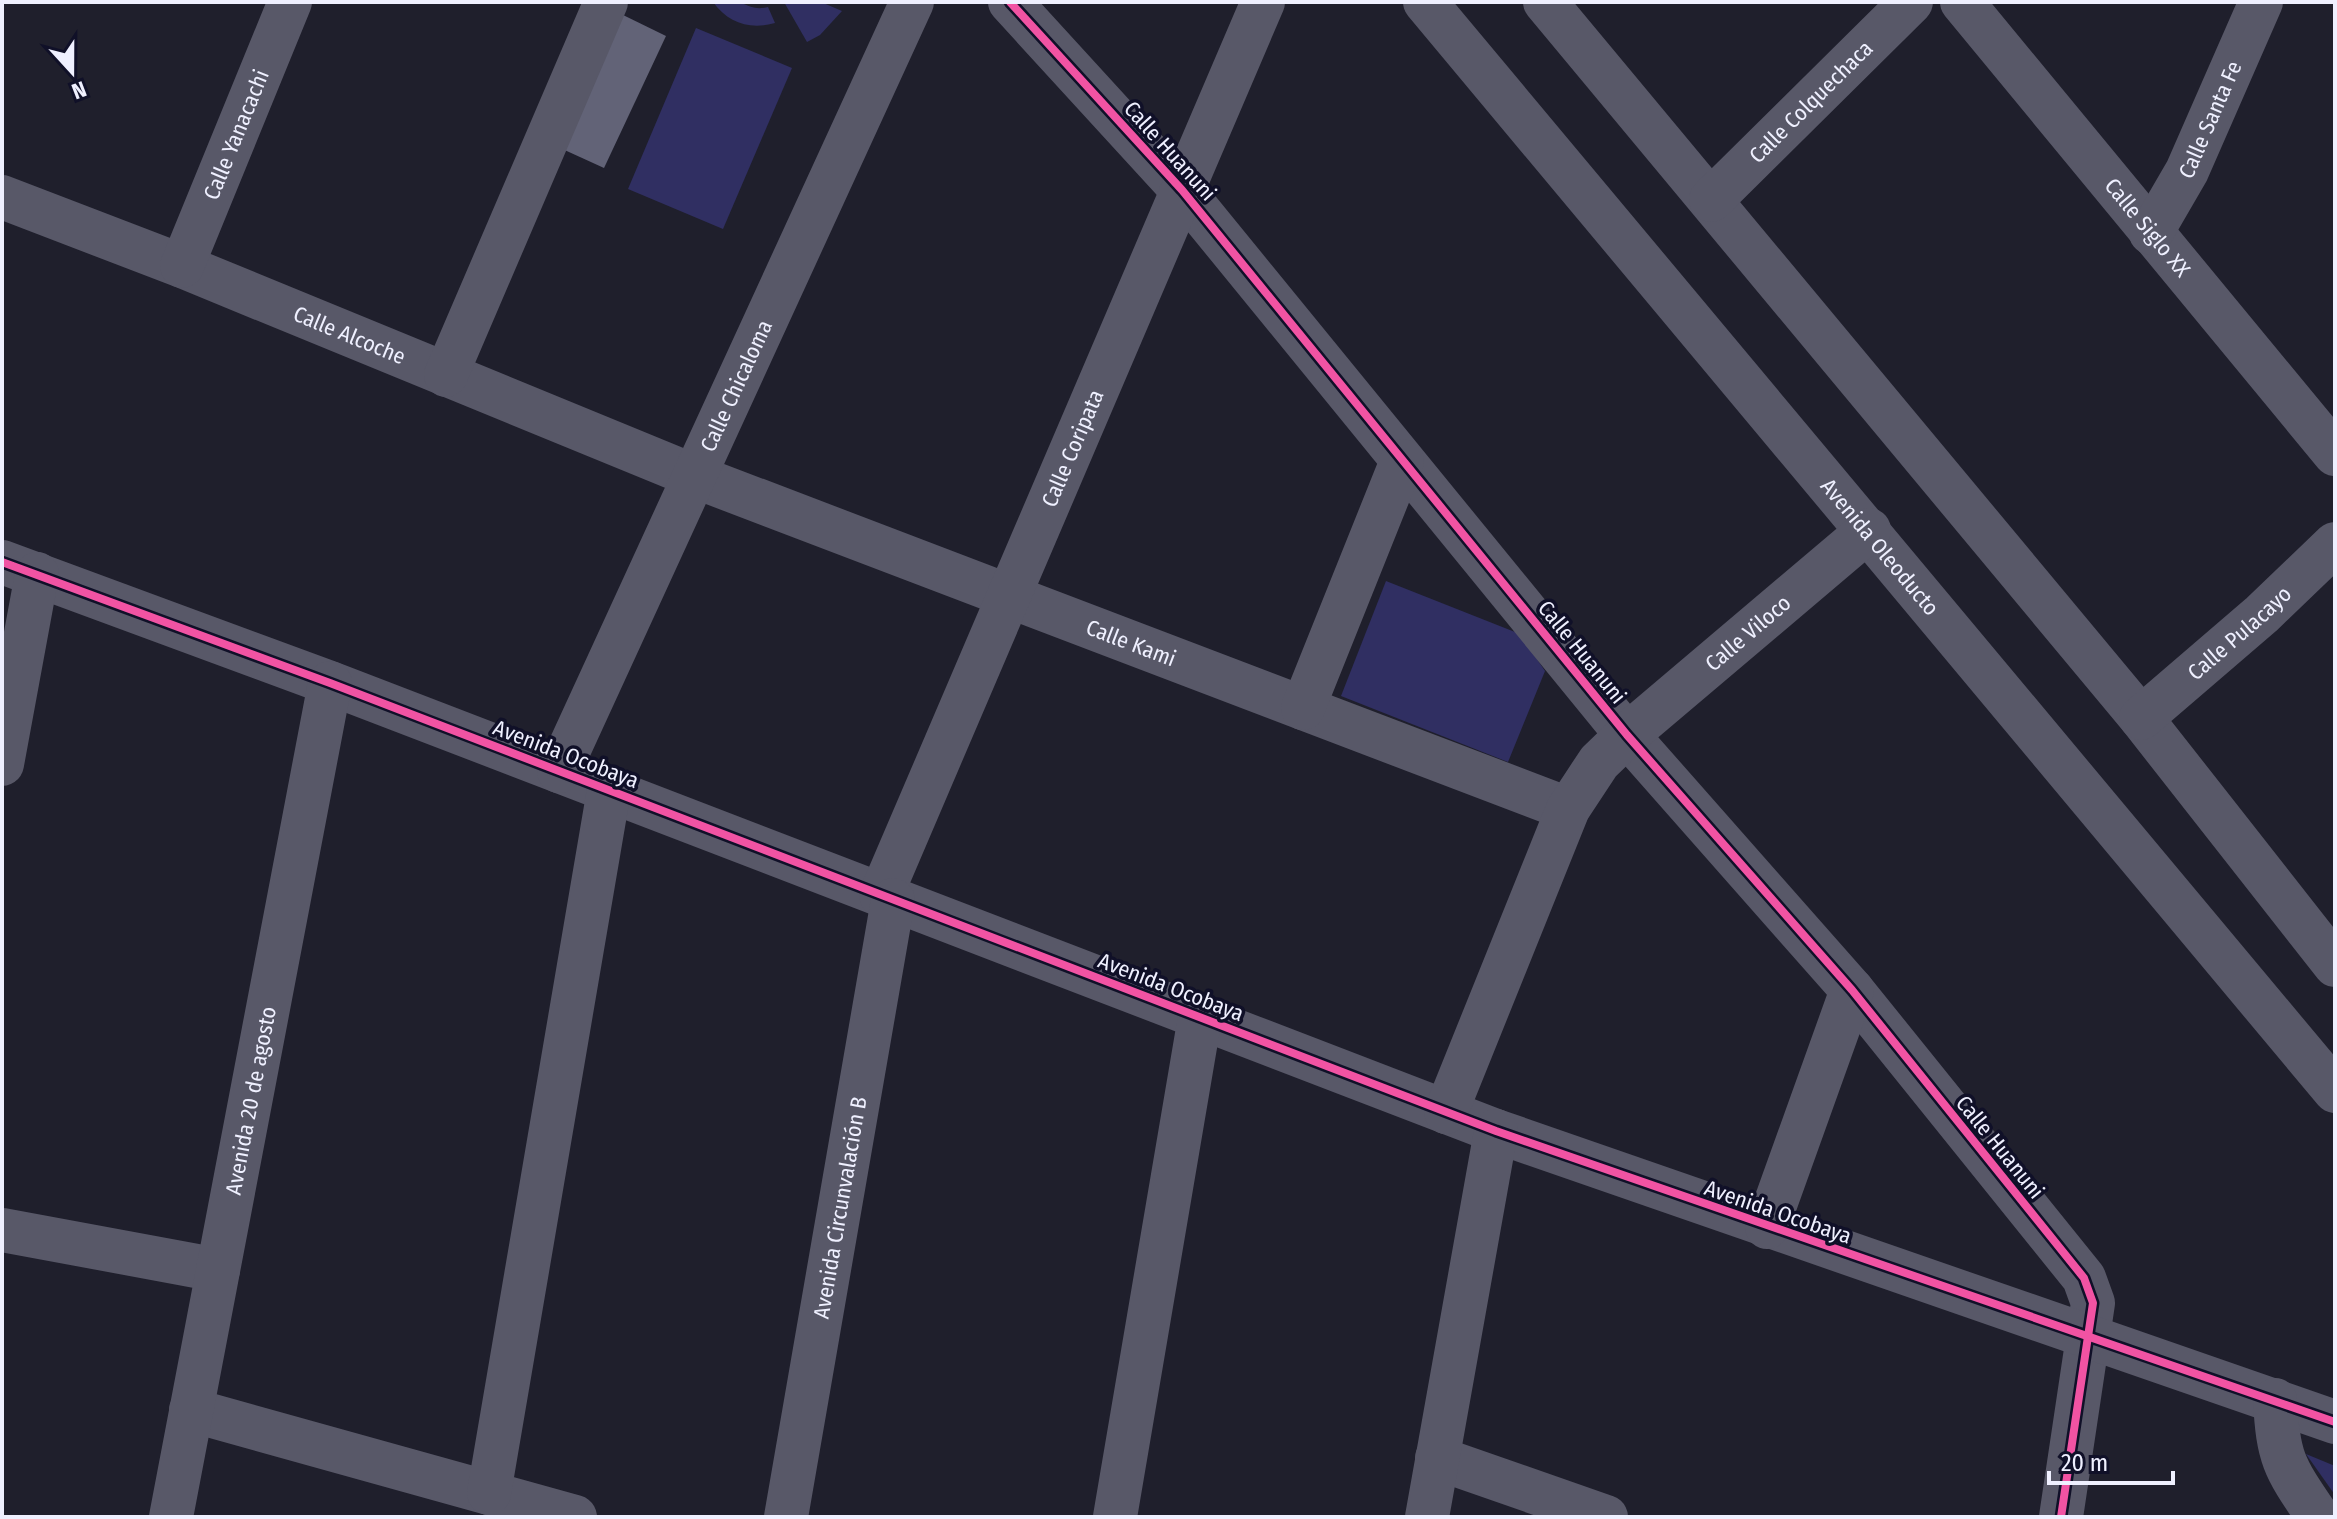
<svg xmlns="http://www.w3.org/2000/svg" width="2337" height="1519" viewBox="0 0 2337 1519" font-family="'Fira Sans Condensed',sans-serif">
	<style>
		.green { fill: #302f62 }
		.building { fill: #626377 }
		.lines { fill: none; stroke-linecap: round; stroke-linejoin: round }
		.minor { stroke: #585868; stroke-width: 44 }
		.cycleway-casing { stroke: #101028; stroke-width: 13 }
		.cycleway { stroke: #f153a3; stroke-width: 8 }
		.labels { text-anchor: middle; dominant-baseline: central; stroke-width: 7; stroke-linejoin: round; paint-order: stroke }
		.street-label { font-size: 22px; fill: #eff0ff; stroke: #101028 }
	</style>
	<rect width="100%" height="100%" fill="#1f1f2c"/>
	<g class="green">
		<path d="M713,2C722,2 733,0 741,3C752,7 756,10 768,7L775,23C750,30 728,23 713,2Z"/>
		<polygon points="784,2 821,2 842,11 820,35 807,42"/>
		<polygon points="696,28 792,68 723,229 628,189"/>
		<polygon points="1386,581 1520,634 1545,671 1508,762 1341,696"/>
		<polygon points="2306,1454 2335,1466 2335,1495"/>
	</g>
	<polygon class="building" points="621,14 666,36 604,168 558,147"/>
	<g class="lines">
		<g class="minor">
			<polyline points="1010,2 1182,190 1627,735 1852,990 2084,1278 2093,1303 2061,1517"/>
			<path id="s1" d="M1425,2L2335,1091"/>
			<polyline points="1545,2 2141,718 2335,965"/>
			<path id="s2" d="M1962,2L2335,454"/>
			<path id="s3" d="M2,197L182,266L694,476L1568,809"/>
			<path id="s4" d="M1711,200L1911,2"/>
			<path id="s5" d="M2151,233L2187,171L2261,2"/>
			<path id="s6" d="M182,266L290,2"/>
			<polyline points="446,375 606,2"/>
			<polyline points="2,562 330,683 1496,1131 2335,1422"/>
			<polyline points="1303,708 1402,461"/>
			<path id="s7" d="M2141,718L2262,614L2335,544"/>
			<polyline points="2,764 37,574"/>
			<path id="s8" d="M559,771L912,2"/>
			<path id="s9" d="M881,895L1263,2"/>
			<path id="s10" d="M1446,1112L1568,809L1599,762L1627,735L1869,530"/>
			<polyline points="1767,1227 1852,990"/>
			<polyline points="2,1230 218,1270"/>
			<path d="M2275,1400C2278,1460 2285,1468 2318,1517"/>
			<polyline points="191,1410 575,1517"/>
			<polyline points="1437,1458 1606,1517"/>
			<polyline points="489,1493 609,790"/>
			<path id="s11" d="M171,1517L330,683"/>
			<path id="s12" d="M786,1517L893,900"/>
			<polyline points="1115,1517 1200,1017"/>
			<polyline points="1427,1517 1496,1131"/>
		</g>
		<g class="cycleway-casing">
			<g id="cycleway">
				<polyline points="1010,2 1182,190 1627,735 1852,990 2084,1278 2093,1303 2061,1517"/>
				<polyline points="2,562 330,683 1496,1131 2335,1422"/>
			</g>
		</g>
		<use href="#cycleway" class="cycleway"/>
	</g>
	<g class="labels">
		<g class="street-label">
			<text stroke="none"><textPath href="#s4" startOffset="140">Calle Colquechaca</textPath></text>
			<text stroke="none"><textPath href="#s5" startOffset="128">Calle Santa Fe</textPath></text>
			<text stroke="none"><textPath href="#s6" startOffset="142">Calle Yanacachi</textPath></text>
			<text transform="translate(1170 151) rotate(48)">Calle Huanuni</text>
			<text stroke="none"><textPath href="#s2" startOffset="292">Calle Siglo XX</textPath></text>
			<text stroke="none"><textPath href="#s3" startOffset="374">Calle Alcoche</textPath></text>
			<text stroke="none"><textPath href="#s8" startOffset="424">Calle Chicaloma</textPath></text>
			<text stroke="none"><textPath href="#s9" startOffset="486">Calle Coripata</textPath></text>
			<text stroke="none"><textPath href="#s1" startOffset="710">Avenida Oleoducto</textPath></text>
			<text stroke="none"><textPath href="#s10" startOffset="580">Calle Viloco</textPath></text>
			<text stroke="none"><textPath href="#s7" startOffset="130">Calle Pulacayo</textPath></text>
			<text stroke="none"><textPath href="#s3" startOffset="1214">Calle Kami</textPath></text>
			<text transform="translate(1582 652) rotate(51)">Calle Huanuni</text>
			<text transform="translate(566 754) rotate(21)">Avenida Ocobaya</text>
			<text transform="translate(1171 987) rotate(21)">Avenida Ocobaya</text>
			<text stroke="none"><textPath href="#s11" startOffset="424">Avenida 20 de agosto</textPath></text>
			<text transform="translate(2000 1147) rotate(51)">Calle Huanuni</text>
			<text stroke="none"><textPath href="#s12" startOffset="314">Avenida Circunvalación B</textPath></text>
			<text transform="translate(1778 1212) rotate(19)">Avenida Ocobaya</text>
		</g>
	</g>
	<rect width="2337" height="1519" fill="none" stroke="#eff0ff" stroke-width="8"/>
	<g transform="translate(72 72) rotate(159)" stroke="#101028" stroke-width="6" paint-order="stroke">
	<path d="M0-6L14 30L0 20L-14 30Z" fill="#eff0ff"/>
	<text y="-12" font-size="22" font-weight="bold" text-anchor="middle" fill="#eff0ff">N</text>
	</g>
	<path d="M2049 1471v12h124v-12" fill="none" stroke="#eff0ff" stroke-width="4"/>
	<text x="2061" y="1471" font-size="24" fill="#eff0ff" stroke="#101028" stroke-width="6" paint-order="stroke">20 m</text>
</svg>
